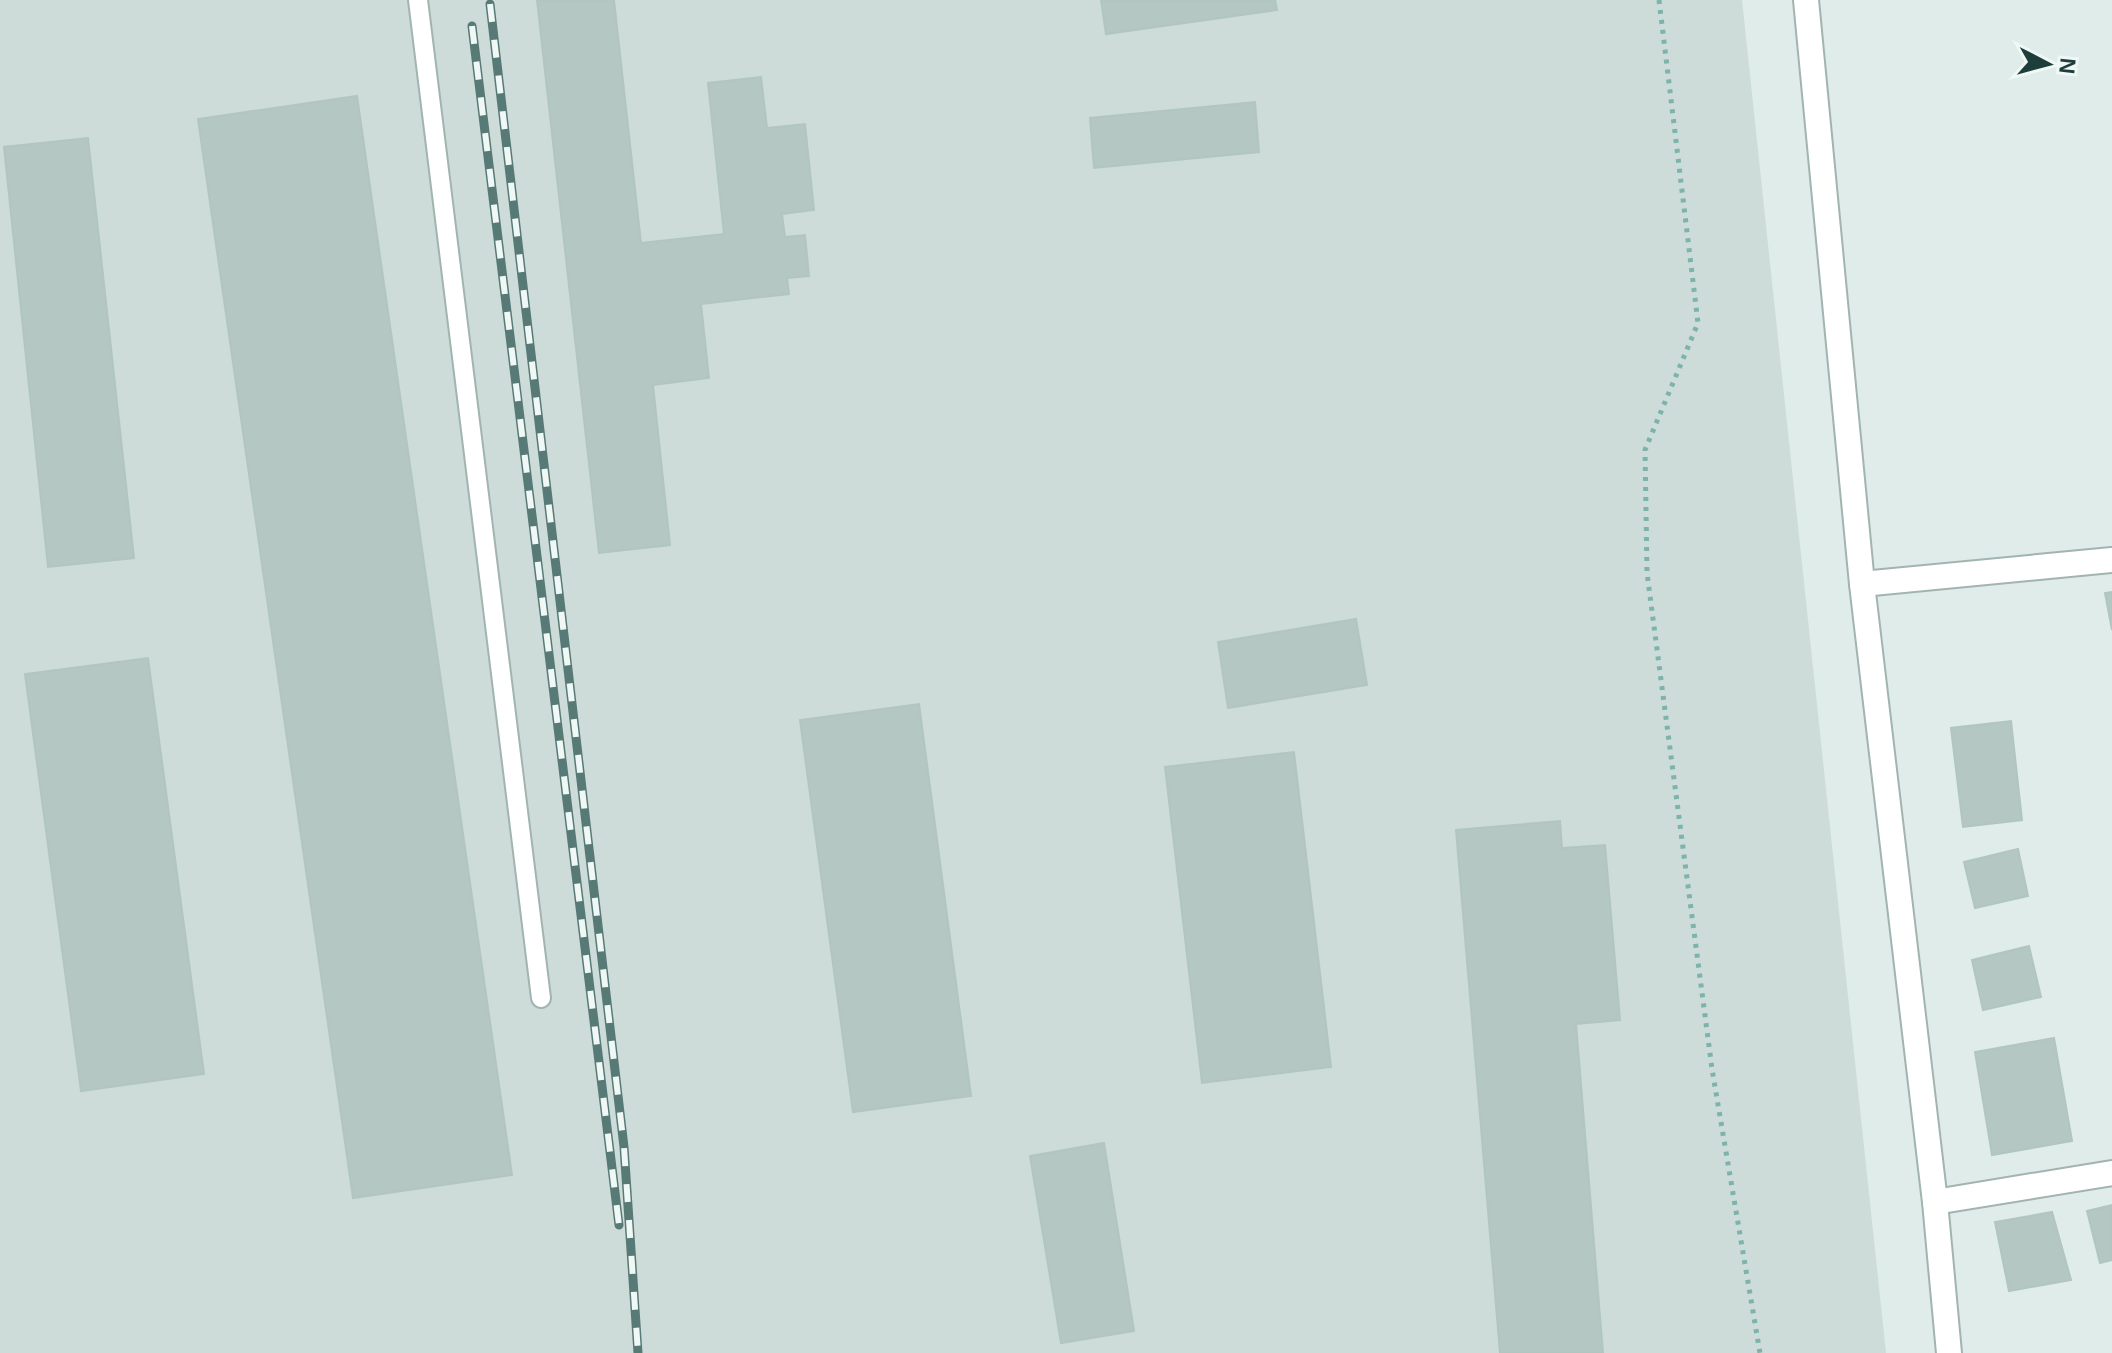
<svg xmlns="http://www.w3.org/2000/svg" width="2112" height="1353" viewBox="0 0 2112 1353" font-family="Arial,sans-serif">
	<style>
		.built { fill: #cddcd8 }
		.building { fill: #b4c7c2; stroke: #b1c6c1; stroke-width: 2 }
		.lines { fill: none; stroke-linecap: round; stroke-linejoin: round }
		.service-casing { stroke: #a1b4b1; stroke-width: 22 }
		.minor-casing { stroke: #a1b4b1; stroke-width: 28 }
		.tertiary-casing { stroke: #a1b4b1; stroke-width: 28 }
		.path { stroke: #7cb3ab; stroke-width: 5; stroke-dasharray: 4 6; stroke-linecap: butt }
		.service { stroke: #fff; stroke-width: 18 }
		.minor { stroke: #fff; stroke-width: 24 }
		.tertiary { stroke: #fff; stroke-width: 24 }
		.rail-casing { stroke: #587a76; stroke-width: 9 }
		.rail { stroke: #f0f8f6; stroke-width: 6; stroke-dasharray: 18; stroke-linecap: butt }
	</style>
	<rect width="100%" height="100%" fill="#dfece9"/>
	<polygon class="built" points="0,0 1742,0 1886,1353 0,1353"/>
	<g class="building">
		<polygon points="537,0 614,0 641,243 724,234 708,83 761,77 767,128 805,124 814,210 782,214 785,237 805,235 809,276 787,278 789,294 701,304 709,378 653,385 670,545 599,553"/>
		<polygon points="1101,0 1275,0 1277,10 1106,34"/>
		<polygon points="357,96 512,1175 353,1198 198,119"/>
		<polygon points="1255,102 1259,152 1094,168 1090,118"/>
		<polygon points="88,138 134,558 48,567 4,147"/>
		<polygon points="2112,592 2112,630 2105,593"/>
		<polygon points="1356,619 1367,685 1228,708 1218,642"/>
		<polygon points="148,658 204,1074 81,1091 25,674"/>
		<polygon points="919,704 971,1096 853,1112 800,720"/>
		<polygon points="2011,721 2022,820 1963,827 1951,728"/>
		<polygon points="1294,752 1331,1067 1202,1083 1165,767"/>
		<polygon points="1560,821 1562,848 1605,845 1620,1020 1576,1024 1603,1353 1500,1353 1456,830"/>
		<polygon points="2018,849 2028,896 1975,908 1964,862"/>
		<polygon points="2029,946 2041,997 1983,1010 1972,960"/>
		<polygon points="2054,1038 2072,1141 1992,1155 1975,1052"/>
		<polygon points="1104,1143 1134,1331 1061,1343 1030,1156"/>
		<polygon points="2112,1205 2112,1260 2100,1263 2087,1211"/>
		<polygon points="2052,1212 2071,1280 2009,1291 1995,1222"/>
	</g>
	<g class="lines">
		<g class="service-casing">
			<polyline id="service" points="418,0 541,998"/>
		</g>
		<g class="minor-casing">
			<g id="minor">
				<polyline points="1862,584 2112,560"/>
				<polyline points="1935,1202 2112,1173"/>
			</g>
		</g>
		<g class="tertiary-casing">
			<polyline id="tertiary" points="1806,0 1862,584 1935,1202 1949,1353"/>
		</g>
		<polyline class="path" points="1659,0 1698,323 1645,450 1647,573 1712,1069 1760,1353"/>
		<use href="#service" class="service"/>
		<use href="#minor" class="minor"/>
		<use href="#tertiary" class="tertiary"/>
		<g class="rail-casing">
			<g id="rail">
				<polyline points="490,4 624,1147 638,1353"/>
				<polyline points="472,26 619,1225"/>
			</g>
		</g>
		<use href="#rail" class="rail"/>
	</g>
	<g transform="translate(2048 64) rotate(96)" stroke="#f0f8f6" stroke-width="6" paint-order="stroke">
	<path d="M0-6L14 30L0 20L-14 30Z" fill="#1e3e3b"/>
	<text y="-12" font-size="22" font-weight="bold" text-anchor="middle" fill="#1e3e3b">N</text>
	</g>
</svg>
